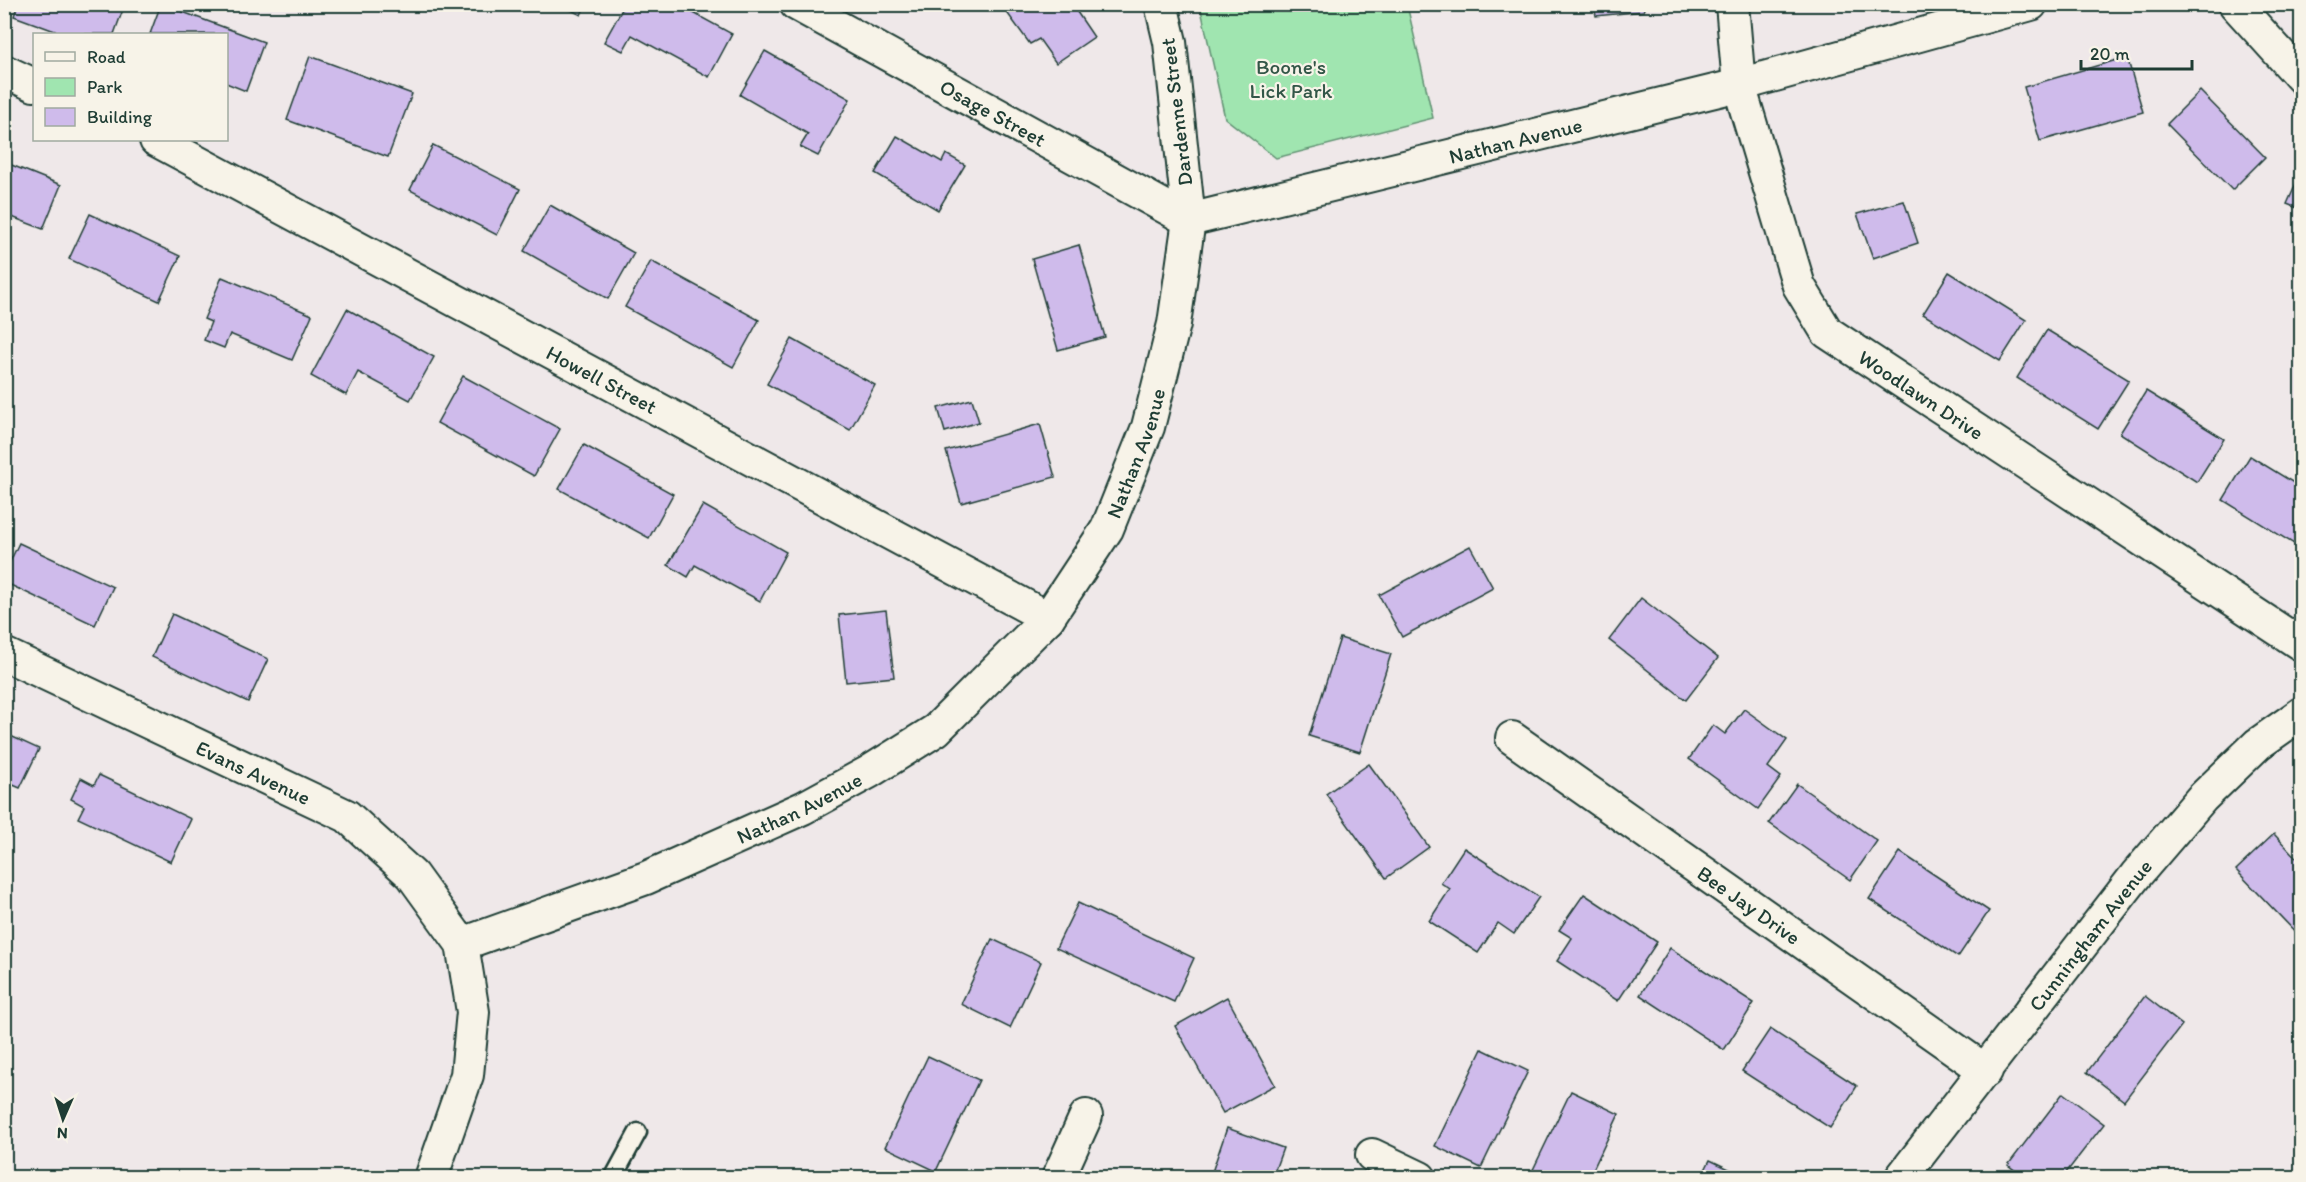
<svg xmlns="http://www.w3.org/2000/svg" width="2306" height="1182" viewBox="0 0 2306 1182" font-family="Itim,sans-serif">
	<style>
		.green { fill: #a0e5b0; stroke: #609172; stroke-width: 1.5 }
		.building { fill: #cfbbeb; stroke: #1f3d34; stroke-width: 1.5 }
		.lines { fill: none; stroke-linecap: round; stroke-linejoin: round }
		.service-casing { stroke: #1f3d34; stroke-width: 21 }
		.minor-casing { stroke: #1f3d34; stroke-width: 36 }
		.service { stroke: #f7f3e8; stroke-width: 16 }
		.minor { stroke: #f7f3e8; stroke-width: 32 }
		.labels { text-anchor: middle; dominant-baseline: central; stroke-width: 4.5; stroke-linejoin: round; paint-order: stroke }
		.park-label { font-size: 21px; fill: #325647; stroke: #f7f3e8 }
		.street-label { font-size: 21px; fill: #1f3d34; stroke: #f7f3e8 }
	</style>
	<rect width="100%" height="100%" fill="#efe8e9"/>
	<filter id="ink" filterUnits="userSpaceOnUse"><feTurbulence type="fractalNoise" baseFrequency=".0167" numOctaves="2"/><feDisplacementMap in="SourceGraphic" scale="12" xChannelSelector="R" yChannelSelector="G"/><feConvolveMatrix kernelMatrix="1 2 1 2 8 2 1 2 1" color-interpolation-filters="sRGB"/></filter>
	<g filter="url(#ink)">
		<polygon class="green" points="1200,5 1407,5 1433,118 1276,158 1225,118"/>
		<g class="building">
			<polygon points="18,4 125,4 114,34 63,34 14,16"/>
			<polygon points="161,4 264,42 246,91 226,83 226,34 150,34"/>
			<polygon points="559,4 586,4 581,15"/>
			<polygon points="625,4 677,4 732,34 709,77 632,35 623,51 604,42"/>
			<polygon points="1006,4 1086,4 1077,12 1094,37 1056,63 1039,39 1030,44 1003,7"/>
			<polygon points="1594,4 1643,4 1644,11 1596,16"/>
			<polygon points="765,51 850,99 818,156 800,147 808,134 740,95"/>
			<polygon points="310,56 412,94 388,157 287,120"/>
			<polygon points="2127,57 2143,112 2040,141 2024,87"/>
			<polygon points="2200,91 2265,157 2232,190 2167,124"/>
			<polygon points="897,136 942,162 946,154 965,165 938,210 875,173"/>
			<polygon points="433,145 520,189 497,235 410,190"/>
			<polygon points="4,162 61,185 43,229 4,214"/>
			<polygon points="2300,175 2302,176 2302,210 2287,204"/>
			<polygon points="1904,201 1918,243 1873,258 1857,214"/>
			<polygon points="550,205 634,253 608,299 524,251"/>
			<polygon points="90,214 180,256 159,301 69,259"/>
			<polygon points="1079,245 1105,337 1058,350 1032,259"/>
			<polygon points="651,261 759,320 733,367 625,307"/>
			<polygon points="1949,272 2026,320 2000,361 1923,314"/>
			<polygon points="222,277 312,315 292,360 230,334 224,348 204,340 211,322 204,319"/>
			<polygon points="347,309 434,357 410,400 358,372 346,395 311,376"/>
			<polygon points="2047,330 2129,380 2098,429 2017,378"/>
			<polygon points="792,339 875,385 850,430 767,384"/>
			<polygon points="463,376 560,429 534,476 437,423"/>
			<polygon points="2146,391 2224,439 2197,482 2120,433"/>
			<polygon points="972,399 979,422 945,432 938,408"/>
			<polygon points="1040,424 1055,477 961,503 946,451"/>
			<polygon points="584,445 673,494 649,538 559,489"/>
			<polygon points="2250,456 2302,488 2302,549 2223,500"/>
			<polygon points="703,505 786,552 760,601 695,565 688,577 668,565"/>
			<polygon points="19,543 113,587 95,625 4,582 4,574"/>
			<polygon points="1470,546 1493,588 1402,637 1379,595"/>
			<polygon points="1641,598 1718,658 1686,700 1609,640"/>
			<polygon points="886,610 894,677 846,682 839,615"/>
			<polygon points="172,614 268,659 248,702 152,657"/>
			<polygon points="1340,638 1391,654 1360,752 1309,736"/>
			<polygon points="1744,709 1787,740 1768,767 1781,777 1758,809 1689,759 1713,725 1725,734"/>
			<polygon points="4,733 39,749 20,788 4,781"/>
			<polygon points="1369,764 1429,847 1386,878 1326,794"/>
			<polygon points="99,775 191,819 171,862 78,818 84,806 71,799 81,778 94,785"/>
			<polygon points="1797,784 1877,841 1850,880 1769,823"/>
			<polygon points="2274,834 2302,864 2302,939 2236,870"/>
			<polygon points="1464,848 1539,897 1514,934 1498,923 1478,953 1429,921 1450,889 1441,883"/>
			<polygon points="1900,852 1989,911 1958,957 1869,899"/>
			<polygon points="1584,894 1657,942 1618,1001 1557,961 1572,938 1559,930"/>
			<polygon points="1078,903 1194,958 1174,1002 1056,948"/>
			<polygon points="992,939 1041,962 1010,1028 961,1004"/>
			<polygon points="1670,948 1754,1003 1724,1050 1640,995"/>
			<polygon points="2145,996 2182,1025 2124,1101 2087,1072"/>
			<polygon points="1227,997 1275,1085 1223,1113 1175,1026"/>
			<polygon points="1770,1029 1857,1086 1830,1128 1742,1071"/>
			<polygon points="1482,1049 1528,1071 1481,1168 1435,1146"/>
			<polygon points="928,1056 979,1080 936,1171 885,1147"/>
			<polygon points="1571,1091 1619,1114 1589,1178 1529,1178"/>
			<polygon points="2063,1093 2104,1124 2062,1178 2025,1178 2008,1165"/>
			<polygon points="1227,1128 1283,1148 1272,1178 1210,1178"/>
			<polygon points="1710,1160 1748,1178 1701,1178"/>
		</g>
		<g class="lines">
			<g class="service-casing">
				<polyline id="service" points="613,1178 638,1132"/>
			</g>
			<g class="minor-casing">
				<g id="minor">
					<path id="s1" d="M796,4L1189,220"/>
					<path id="s2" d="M1732,4L1739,85L1799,286L1827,332L2302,645"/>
					<polyline points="2235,4 2302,78"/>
					<polyline points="4,71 34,85"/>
					<path id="s3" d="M156,140L1048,618"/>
					<path id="s4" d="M1189,220L1739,85L2031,4"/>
					<path id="s5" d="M4,654L347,816L412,875L462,944L473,1012L467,1075L431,1178"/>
					<path id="s6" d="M1512,738L1986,1071"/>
					<path id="s7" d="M462,944L646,878L803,808L869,772L936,730L1048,618L1107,529L1148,427L1174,324L1189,220L1170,42L1161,4"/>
					<polyline points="1372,1155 1420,1178"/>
					<polyline points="1058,1178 1086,1116"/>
					<path id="s8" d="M1901,1178L2136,875L2202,798L2258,744L2302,713"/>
				</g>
			</g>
			<use href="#service" class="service"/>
			<use href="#minor" class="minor"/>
		</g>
	</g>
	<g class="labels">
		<g class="park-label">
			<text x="1291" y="66">Boone's<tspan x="1291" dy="24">Lick Park</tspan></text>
		</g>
		<g class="street-label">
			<text stroke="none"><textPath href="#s1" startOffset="225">Osage Street</textPath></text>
			<text transform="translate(1176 112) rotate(-97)">Dardenne Street</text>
			<text stroke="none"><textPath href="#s4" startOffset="336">Nathan Avenue</textPath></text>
			<text stroke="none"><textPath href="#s3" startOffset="506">Howell Street</textPath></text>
			<text stroke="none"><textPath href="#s2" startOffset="458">Woodlawn Drive</textPath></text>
			<text stroke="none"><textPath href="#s7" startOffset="868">Nathan Avenue</textPath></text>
			<text stroke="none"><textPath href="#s5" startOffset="276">Evans Avenue</textPath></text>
			<text stroke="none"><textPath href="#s7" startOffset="364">Nathan Avenue</textPath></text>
			<text stroke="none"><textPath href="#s6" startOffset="290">Bee Jay Drive</textPath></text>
			<text stroke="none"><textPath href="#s8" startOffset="308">Cunningham Avenue</textPath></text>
		</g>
	</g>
	<rect width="2306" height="1182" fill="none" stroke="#f7f3e8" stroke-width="24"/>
	<rect x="12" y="12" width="2282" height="1158" fill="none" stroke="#1f3d34" stroke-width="2" filter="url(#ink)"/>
	<rect x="33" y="33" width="195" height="108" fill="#f7f3e8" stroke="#a1aaa0" stroke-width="1.5"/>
	<rect x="45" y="52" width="30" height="9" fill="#f7f3e8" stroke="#a1aaa0" stroke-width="1.5"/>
	<text x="87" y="63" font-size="18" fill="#1f3d34">Road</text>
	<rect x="45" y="78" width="30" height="18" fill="#a0e5b0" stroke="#a1aaa0" stroke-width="1.5"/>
	<text x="87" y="93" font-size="18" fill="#1f3d34">Park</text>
	<rect x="45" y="108" width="30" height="18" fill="#cfbbeb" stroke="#a1aaa0" stroke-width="1.5"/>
	<text x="87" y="123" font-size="18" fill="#1f3d34">Building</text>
	<g transform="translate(63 1119) rotate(183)" stroke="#f7f3e8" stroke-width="4.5" paint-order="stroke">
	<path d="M0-4.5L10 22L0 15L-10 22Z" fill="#1f3d34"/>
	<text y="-9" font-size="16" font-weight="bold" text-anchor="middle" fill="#1f3d34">N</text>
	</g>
	<path d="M2081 60v9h111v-9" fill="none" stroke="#1f3d34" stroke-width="3"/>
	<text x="2090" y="60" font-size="18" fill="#1f3d34" stroke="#f7f3e8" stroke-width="4.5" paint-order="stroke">20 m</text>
</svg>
